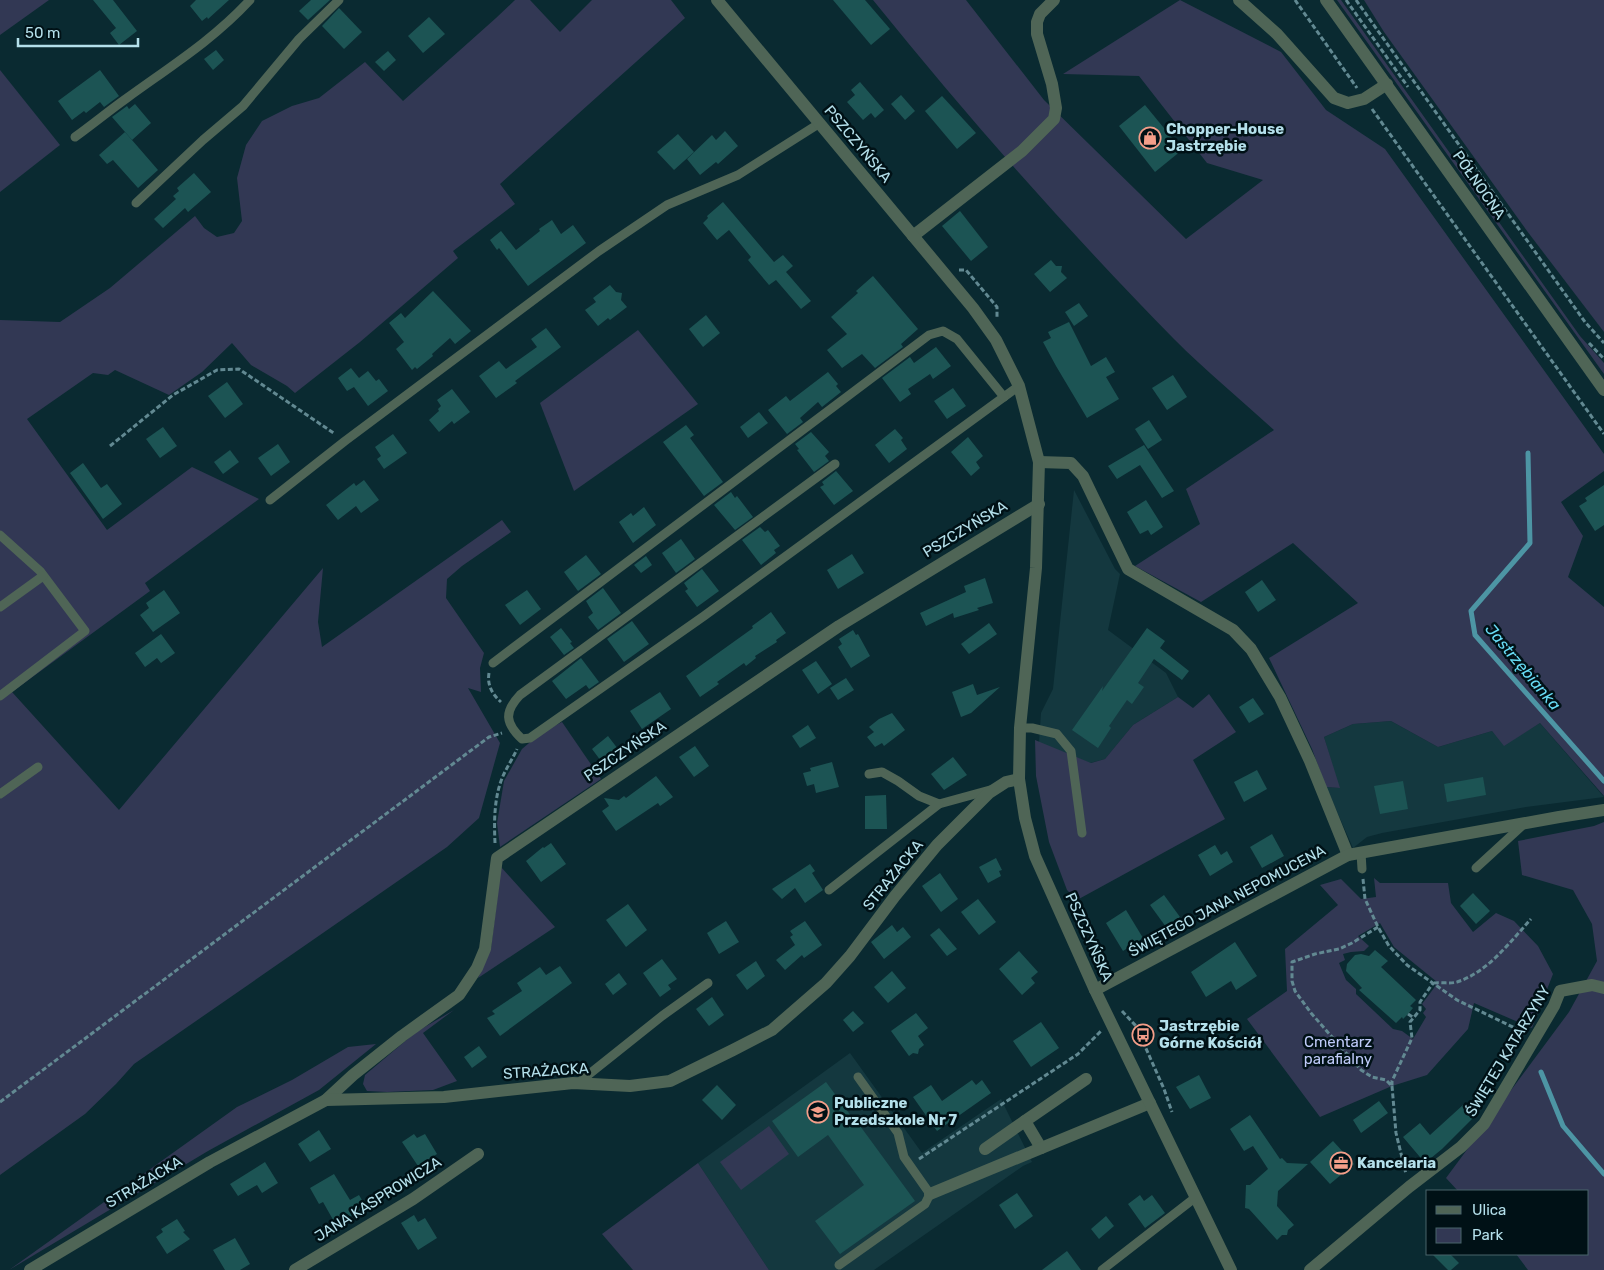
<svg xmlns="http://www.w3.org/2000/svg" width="1604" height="1270" viewBox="0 0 1604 1270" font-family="Rubik,sans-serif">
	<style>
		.built { fill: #14383f }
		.green { fill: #323854; fill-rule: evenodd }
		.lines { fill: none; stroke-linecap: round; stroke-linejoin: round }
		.stream { stroke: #4d95a4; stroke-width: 5 }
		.building { fill: #1c5454 }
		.path { stroke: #628992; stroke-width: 3; stroke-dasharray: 5 2.5; stroke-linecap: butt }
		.service { stroke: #4f6556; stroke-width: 9 }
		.minor { stroke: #4f6556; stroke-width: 12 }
		.tertiary { stroke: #4f6556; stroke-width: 12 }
		.labels { text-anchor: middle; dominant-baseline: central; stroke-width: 5; stroke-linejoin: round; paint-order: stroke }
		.poi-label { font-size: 15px; font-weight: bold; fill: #b4e0eb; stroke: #001116; text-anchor: start }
		.street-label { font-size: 15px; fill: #b4e0eb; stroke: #001116 }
		.park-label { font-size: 15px; fill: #bfcbf9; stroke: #001116 }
		.water-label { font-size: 16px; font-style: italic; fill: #68ddf6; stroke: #001116 }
	</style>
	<rect width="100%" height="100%" fill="#0a2a31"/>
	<g class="built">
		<polygon points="1074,490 1115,569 1120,574 1108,630 1166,673 1178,697 1133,725 1105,759 1090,763 1039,743 1041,713 1053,689"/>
		<polygon points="1391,721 1438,747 1492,731 1504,745 1540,723 1604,797 1526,807 1382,833 1367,837 1353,848 1326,787 1339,788 1324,737 1353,724"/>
		<polygon points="850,1053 922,1153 1001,1099 1032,1162 1023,1166 874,1270 769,1270 698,1163"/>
	</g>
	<g class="green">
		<polygon points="0,0 49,0 0,35"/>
		<polygon points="515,0 530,0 560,32 592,0 671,0 685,18 500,184 515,204 453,251 458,258 360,342 295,393 287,386 251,365 232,343 202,372 169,395 115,370 108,375 93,373 27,419 107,530 192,467 259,499 145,583 150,591 12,692 119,810 323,568 318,622 322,647 502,520 511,532 462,566 447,579 446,598 484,653 480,668 481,692 468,688 500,743 479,818 447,847 134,1064 116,1084 85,1114 0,1175 0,320 60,322 110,288 195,216 204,228 217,237 234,233 242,221 237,178 246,145 262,121 292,106 319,98 365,62 403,101 496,18"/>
		<path d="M873,0H966L1044,100L1186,239L1263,180L1207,163L1139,76L1063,74L1180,0L1281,52L1326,110L1385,149L1604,454V471L1561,502L1583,536L1568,577L1604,607V796L1540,723L1504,746L1492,731L1438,747L1391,721L1353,724L1324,737L1340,788L1326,787L1312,749L1269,658L1358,603L1293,543L1201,602L1135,566L1200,524L1186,489L1274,430C1241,400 1206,371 1174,339C1068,231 968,118 873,0Z"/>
		<polygon points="1337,0 1341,0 1580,336 1604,363 1604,374"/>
		<polygon points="1364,0 1604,0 1604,332 1527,231 1384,32"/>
		<polygon points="0,70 60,145 0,192"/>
		<polygon points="638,330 698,404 574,491 540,403"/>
		<polygon points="1209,694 1236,732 1193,760 1225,819 1077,900 1067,890 1049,842 1036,776 1035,740 1091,763 1105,759 1133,725 1178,697 1193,708"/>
		<polygon points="562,722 601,779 500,847 497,823 504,781 522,749 542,732"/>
		<polygon points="1604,822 1604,1270 1528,1270 1516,1254 1588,1254 1588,1191 1458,1191 1446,1178 1569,1012 1597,961 1592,924 1573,890 1522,875 1518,841 1594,826"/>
		<polygon points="501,867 555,927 478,978 491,948"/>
		<path d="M1374,878L1380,883H1448L1451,903L1473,932L1496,913L1514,921L1538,946L1553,974L1532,1028L1474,1003L1468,1029L1427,1075L1392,1086L1320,1117L1247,1019L1287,991L1285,949L1338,905L1320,885L1341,879L1361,899L1376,897ZM1380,923L1394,947L1437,982L1434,988L1422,1004L1426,1009L1423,1013L1426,1017L1413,1039L1402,1031L1393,1029L1356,994V989L1346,980L1339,963L1345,960L1343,954L1351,952L1364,951L1369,946L1358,936Z"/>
		<polygon points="454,1010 423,1033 457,1081 433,1090 387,1092 367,1091 363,1084 365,1075 416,1032"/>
		<polygon points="376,1044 319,1090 208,1151 9,1270 237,1107 292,1080 348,1047"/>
		<polygon points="769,1126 789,1154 741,1190 720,1162"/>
		<polygon points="698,1163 769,1270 633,1270 602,1234"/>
	</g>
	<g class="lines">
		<g class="stream">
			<polyline points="1528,453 1530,543 1471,611 1475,635 1604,781"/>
			<polyline points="1541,1072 1563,1126 1604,1174"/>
		</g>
	</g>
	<g class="building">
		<polygon points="93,0 113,0 137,31 119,45 110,33 116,28"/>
		<polygon points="196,0 229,0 208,19 207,17 202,21 190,6"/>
		<polygon points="311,0 330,0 308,20 299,11"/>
		<polygon points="833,0 865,0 890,29 871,45"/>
		<polygon points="339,8 362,32 344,49 322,26"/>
		<polygon points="429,17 445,34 423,53 408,36"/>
		<polygon points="216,50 224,60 213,70 204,59"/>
		<polygon points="388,51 396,60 384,71 375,62"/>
		<polygon points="100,70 119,96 104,107 100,102 86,113 84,111 72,120 58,101"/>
		<polygon points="860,82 884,110 875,118 871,113 863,120 847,102 855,95 851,90"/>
		<polygon points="901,95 915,111 905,120 891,104"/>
		<polygon points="942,96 976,133 957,149 925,111"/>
		<polygon points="135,104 151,123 132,140 112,117 127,106 129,109"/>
		<polygon points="1145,105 1182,150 1155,172 1119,126"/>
		<polygon points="725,131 738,146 718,164 716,162 700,175 687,159 712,135 716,140"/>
		<polygon points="125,132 158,170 138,188 113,160 107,164 99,155"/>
		<polygon points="678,134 694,152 674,170 657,152"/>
		<polygon points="194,173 211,192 188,212 185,208 163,228 154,219 176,199 173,196 179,191 177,188"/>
		<polygon points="723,202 774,262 783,255 793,266 786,272 811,301 801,309 776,280 769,285 748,260 751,257 729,230 717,240 703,223 708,218 707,216"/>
		<polygon points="960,211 988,247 971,261 942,226"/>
		<polygon points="552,220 561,234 573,225 586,243 528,286 499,248 497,250 490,240 501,231 516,250 540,231 539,229"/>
		<polygon points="1051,260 1056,266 1062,266 1061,272 1067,278 1050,292 1034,274"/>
		<polygon points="873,276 918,329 901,344 903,347 875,368 862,354 842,368 827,350 847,334 831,317 858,293 856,291"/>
		<polygon points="610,285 616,292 622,293 621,300 627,307 610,320 608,318 598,326 585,310 596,302 593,298"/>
		<polygon points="433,291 471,331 455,344 450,338 432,354 433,356 417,369 415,367 412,370 396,349 404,342 389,323 401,313 405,318"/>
		<polygon points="1079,303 1088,316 1074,326 1065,312"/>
		<polygon points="706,315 720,333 703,347 689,329"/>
		<polygon points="1069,322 1091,366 1106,357 1115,372 1106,377 1119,399 1087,418 1056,366 1043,342 1051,338 1048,332"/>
		<polygon points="546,328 561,347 515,381 517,383 496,398 479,376 499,361 506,369 537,347 531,339"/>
		<polygon points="936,347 951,366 933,379 930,374 908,389 911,394 900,402 882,378 910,357 914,363"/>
		<polygon points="351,368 359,378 368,371 376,381 379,379 388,391 368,406 354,387 347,391 338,378"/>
		<polygon points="828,372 838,384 836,386 841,392 822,407 818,402 800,418 803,422 787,434 768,410 786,396 790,401"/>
		<polygon points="1173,375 1187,397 1167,410 1152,388"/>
		<polygon points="227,382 243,404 225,418 208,396"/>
		<polygon points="953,388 966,406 947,419 934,401"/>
		<polygon points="452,389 470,412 454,424 452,421 439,432 429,420 439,411 438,409 441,406 437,400"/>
		<polygon points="759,412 768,423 748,438 740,427"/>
		<polygon points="1149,420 1162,440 1148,449 1135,429"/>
		<polygon points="686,425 694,435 690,438 723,482 704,496 663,442"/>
		<polygon points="163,427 177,446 160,458 146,439"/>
		<polygon points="895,429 903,438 901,440 907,449 889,463 875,445"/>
		<polygon points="811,432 829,452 825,456 829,461 814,472 797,450 799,449 795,444"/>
		<polygon points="393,434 407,453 384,469 377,459 381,456 375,447"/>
		<polygon points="968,437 983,456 976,462 980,468 971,476 951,452"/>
		<polygon points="278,444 290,462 271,476 258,458"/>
		<polygon points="1144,445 1174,491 1162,498 1140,465 1117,479 1108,466"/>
		<polygon points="230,450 239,462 223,474 214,462"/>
		<polygon points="83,463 101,488 107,484 122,504 103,519 70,473"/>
		<polygon points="836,471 853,491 834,505 820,487 824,485 822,482"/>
		<polygon points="364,480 379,500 361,513 356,506 338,520 326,505 354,483 356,486"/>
		<polygon points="1604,485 1604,525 1595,531 1579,506 1587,501 1585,498"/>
		<polygon points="731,492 735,498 737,496 753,517 735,530 714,505"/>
		<polygon points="1146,500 1163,527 1151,535 1148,530 1140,534 1127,512"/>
		<polygon points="644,507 656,525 633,543 619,522 631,513 633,516"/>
		<polygon points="760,527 765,532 768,530 780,546 774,550 776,553 761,565 742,540"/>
		<polygon points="681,539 695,559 676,573 662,553"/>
		<polygon points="852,554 864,573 838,589 827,570"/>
		<polygon points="586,555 601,574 578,591 564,572"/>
		<polygon points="646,556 652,565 641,573 634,565"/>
		<polygon points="702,569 719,591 697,607 685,591 688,589 684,583"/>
		<polygon points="985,578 993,603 977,608 979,610 954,618 953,613 926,626 920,613 966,592 964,586"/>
		<polygon points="1262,580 1276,600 1258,612 1245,592"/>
		<polygon points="603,588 621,613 598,630 588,617 593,613 586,601"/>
		<polygon points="164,590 180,613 153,632 140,615 149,608 146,603"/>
		<polygon points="527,590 541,609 520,625 505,605"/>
		<polygon points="771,612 786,633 776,640 777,642 755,656 756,658 746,666 744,663 717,682 719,684 700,697 686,676 753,628 752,626"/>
		<polygon points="632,621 649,644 624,662 607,639"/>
		<polygon points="989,623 997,634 969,654 961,644"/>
		<polygon points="561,628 572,642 570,643 574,648 564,655 550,637"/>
		<polygon points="1147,628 1165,641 1160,648 1189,671 1182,680 1154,659 1138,683 1144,687 1132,704 1127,700 1109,726 1111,728 1098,748 1072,730 1103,686 1102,691"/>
		<polygon points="853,630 856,635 858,634 870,656 851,668 838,647 842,644 839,639"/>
		<polygon points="161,634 175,653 161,663 157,658 145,667 135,653"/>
		<polygon points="581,658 599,682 589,689 586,685 566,699 552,681"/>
		<polygon points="816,661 832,684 818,694 802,670"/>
		<polygon points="846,678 854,690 838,700 830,688"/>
		<polygon points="973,684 977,695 1000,687 971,713 961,717 952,692"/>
		<polygon points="660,692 671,709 642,729 630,711"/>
		<polygon points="1253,698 1264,714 1249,723 1239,707"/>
		<polygon points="892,713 905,730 884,746 882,743 875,747 867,737 874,732 869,727 879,719"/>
		<polygon points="808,725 816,738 800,748 792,736"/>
		<polygon points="608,736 621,753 616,757 618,760 607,769 592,749"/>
		<polygon points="695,746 709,766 694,777 679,757"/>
		<polygon points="953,757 967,775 944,790 931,774"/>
		<polygon points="832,762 839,787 816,793 814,784 807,786 803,773 811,771 810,768"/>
		<polygon points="1257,770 1267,789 1244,802 1234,782"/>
		<polygon points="656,776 673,797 660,806 658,803 616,831 602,811 609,806 604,798 619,800 624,796 626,798"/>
		<polygon points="1483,777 1486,795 1447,802 1444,784"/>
		<polygon points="1403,781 1408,809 1380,814 1374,786"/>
		<polygon points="886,795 887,829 865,829 865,796"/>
		<polygon points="1272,834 1284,856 1262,868 1250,847"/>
		<polygon points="551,843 566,864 541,882 526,861 543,847 544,848"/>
		<polygon points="1215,845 1221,855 1227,851 1233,862 1210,876 1198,855"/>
		<polygon points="996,858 1002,870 999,871 1001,876 988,883 979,867"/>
		<polygon points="810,864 815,871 812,873 823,890 805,903 795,888 782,899 772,889"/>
		<polygon points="940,873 958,899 941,912 922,886"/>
		<polygon points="1473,893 1490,911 1476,924 1460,906"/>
		<polygon points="1164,895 1180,917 1166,927 1150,905"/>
		<polygon points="978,899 996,922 979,935 961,912"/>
		<polygon points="628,904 647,930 626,947 606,920"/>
		<polygon points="1126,910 1143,938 1123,951 1106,923"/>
		<polygon points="726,921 739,942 719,954 707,933"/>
		<polygon points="805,921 822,945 804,958 802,955 785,970 776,960 795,945 790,937 793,935 790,931"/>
		<polygon points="892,925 897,932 903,927 911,937 884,959 871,942"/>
		<polygon points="939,928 957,949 947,956 930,935"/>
		<polygon points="1235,942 1257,976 1236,990 1231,981 1206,997 1191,972"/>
		<polygon points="1375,950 1388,961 1381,967 1416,1000 1410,1006 1413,1008 1408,1014 1403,1019 1402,1017 1396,1023 1359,990 1362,988 1346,971 1347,964 1355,955 1361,954 1369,956"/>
		<polygon points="1019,951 1038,972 1031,978 1035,983 1022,995 999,969"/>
		<polygon points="662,959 677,979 668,985 671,989 660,997 643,973"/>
		<polygon points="756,961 765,976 747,990 736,975"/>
		<polygon points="560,966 572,983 500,1036 487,1018 495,1014 492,1011 522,991 517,983 540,967 546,975"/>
		<polygon points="892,971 906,988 888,1003 874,987"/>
		<polygon points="619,973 627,984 613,995 605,984"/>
		<polygon points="712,997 724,1015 709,1026 696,1009"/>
		<polygon points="853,1011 864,1023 853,1032 843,1020"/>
		<polygon points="916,1013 928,1028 918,1036 924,1045 919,1049 918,1054 913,1053 909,1056 891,1031"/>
		<polygon points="1041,1022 1059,1048 1031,1067 1013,1041"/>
		<polygon points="479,1046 487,1057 472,1068 464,1057"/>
		<polygon points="1199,1075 1211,1098 1190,1109 1176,1087"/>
		<polygon points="972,1080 976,1085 982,1080 991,1093 937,1131 913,1097 931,1085 942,1101"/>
		<polygon points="826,1082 854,1120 855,1119 915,1201 840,1254 815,1221 864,1185 828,1135 798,1157 772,1121"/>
		<polygon points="717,1085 736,1105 722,1120 702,1100"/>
		<polygon points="1379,1101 1388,1113 1361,1133 1353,1120"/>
		<polygon points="1463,1105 1474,1117 1442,1149 1425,1163 1403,1137 1420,1123 1430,1135"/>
		<polygon points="1250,1115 1280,1159 1282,1158 1287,1163 1308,1164 1278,1191 1277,1206 1294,1225 1288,1230 1287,1235 1282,1235 1277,1240 1249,1209 1245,1208 1246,1185 1250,1185 1268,1169 1253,1146 1244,1151 1230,1129"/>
		<polygon points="319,1130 331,1149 310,1162 298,1144"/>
		<polygon points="414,1134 417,1138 425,1134 437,1154 418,1166 402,1142"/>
		<polygon points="1333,1141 1354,1164 1330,1184 1310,1162"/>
		<polygon points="265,1162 278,1183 262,1193 257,1185 238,1196 230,1184"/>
		<polygon points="334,1174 350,1200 359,1195 366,1207 336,1225 323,1202 319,1204 310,1188"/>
		<polygon points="1017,1193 1033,1216 1015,1229 999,1205"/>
		<polygon points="1140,1195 1144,1201 1152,1195 1165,1213 1145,1228 1128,1204"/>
		<polygon points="414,1215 418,1222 425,1218 437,1238 418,1250 401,1223"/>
		<polygon points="1106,1216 1114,1226 1099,1239 1091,1229"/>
		<polygon points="177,1219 185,1231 183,1232 190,1239 167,1254 156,1237 163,1232 161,1229"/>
		<polygon points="235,1238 250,1264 240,1270 225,1270 213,1250"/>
		<polygon points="1067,1251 1081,1270 1042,1270"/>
		<polygon points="1432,1254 1450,1254 1459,1263 1451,1270 1448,1270"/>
	</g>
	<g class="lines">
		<g class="path">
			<polyline points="1295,0 1357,88"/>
			<polyline points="1346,0 1408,87"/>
			<polyline points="1356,0 1585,322 1604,343"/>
			<polyline points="1372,109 1604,434"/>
			<polyline points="959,270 966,270 997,307 997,318"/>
			<polyline points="1589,343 1604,359"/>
			<polyline points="110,446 173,395 217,370 239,369 335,434"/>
			<path d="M489,673C487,685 492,694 501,702"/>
			<path d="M495,843C494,821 494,797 503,776C507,767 513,758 517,749"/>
			<polyline points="1363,879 1365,899 1378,927 1389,946 1407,965 1457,1000 1523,1032"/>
			<polyline points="1378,927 1352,943 1339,949 1315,954 1292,962 1292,981 1295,991 1311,1013 1361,1070 1372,1077 1386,1080 1392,1086 1392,1081 1412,1038 1410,1022 1420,1010 1420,1002 1433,983"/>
			<path d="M1434,983C1441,982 1450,984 1457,982C1488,972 1510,942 1531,919"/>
			<polyline points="1122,1011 1136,1026 1164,1089 1172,1112"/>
			<polyline points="1408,1014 1414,1018"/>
			<polyline points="1392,1086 1396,1133 1406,1174"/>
			<polyline points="0,1102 489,737 502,733"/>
			<polyline points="919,1159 1078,1054 1101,1031"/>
		</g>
		<g class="service">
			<path d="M75,137C93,124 110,110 127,98C171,66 213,40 250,0"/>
			<polyline points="136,203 203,140 243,106 299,39 339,0"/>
			<path d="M835,464L520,695C504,712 505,723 522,739L530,738L704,616L1019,386"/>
			<polyline points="270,500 345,441 599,251 667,205 738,175 820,123"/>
			<polyline points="0,535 40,571 85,631 0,696"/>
			<polyline points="0,607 43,576"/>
			<polyline points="493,663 929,335 943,331 957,339 1004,397"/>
			<polyline points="1020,728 1032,728 1057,734 1071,751 1082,833"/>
			<polyline points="0,794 38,767"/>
			<polyline points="939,804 990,790"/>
			<polyline points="1361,853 1362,869"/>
			<polyline points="1476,868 1525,823"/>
			<polyline points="829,890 939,804 919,796 898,781 882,772 869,774"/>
			<polyline points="578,1083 662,1016 708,983"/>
			<polyline points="839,1265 925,1204 930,1194 904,1157 898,1133 858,1077"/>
			<polyline points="1102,1270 1196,1197"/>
		</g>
		<g class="minor">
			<polyline points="1239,0 1277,34 1334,98 1348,103 1364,99 1387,84"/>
			<polyline points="913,236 1022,151 1054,119 1056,108 1052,84 1037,34 1037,22 1040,14 1054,0"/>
			<polyline points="1039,462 1071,463 1083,476 1128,569 1233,630 1251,649 1280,697 1310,761 1348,855"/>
			<polyline points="1095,990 1348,855 1559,817 1604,810"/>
			<polyline points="326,1100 353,1075 402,1036 459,995 477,968 485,949 497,858 839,626 1039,504"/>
			<polyline points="1025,1121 1086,1079"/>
			<polyline points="985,1149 1025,1121 1041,1148"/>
			<polyline points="930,1194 1150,1103"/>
			<polyline points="30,1270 210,1162 326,1100 444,1097 573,1083 630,1086 670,1081 733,1050 772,1030 826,983 850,956 895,896 937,845 989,793 1006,782 1019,779"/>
			<polyline points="295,1270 413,1199 478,1154"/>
			<polyline points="1310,1270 1409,1187 1461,1147 1484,1124 1554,1006 1560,991 1592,985 1604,988"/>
		</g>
		<g class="tertiary">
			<polyline points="717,0 973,308 996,340 1019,386 1039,462 1036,568 1020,728 1019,779 1025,818 1035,856 1095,990 1231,1270"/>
			<polyline points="1326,0 1604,390"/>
		</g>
	</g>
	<defs>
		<g id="shop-ring" transform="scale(1.125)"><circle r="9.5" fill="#001116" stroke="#f49e89" stroke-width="1.5"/><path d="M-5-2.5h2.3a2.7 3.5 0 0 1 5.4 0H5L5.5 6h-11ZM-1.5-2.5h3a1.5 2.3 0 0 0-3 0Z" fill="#f49e89"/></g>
		<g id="bus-ring" transform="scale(1.125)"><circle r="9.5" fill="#001116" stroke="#f49e89" stroke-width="1.5"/><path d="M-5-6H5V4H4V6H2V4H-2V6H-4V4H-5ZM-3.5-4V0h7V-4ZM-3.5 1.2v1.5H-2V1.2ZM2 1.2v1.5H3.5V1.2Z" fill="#f49e89"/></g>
		<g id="school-ring" transform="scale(1.125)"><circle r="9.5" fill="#001116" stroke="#f49e89" stroke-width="1.5"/><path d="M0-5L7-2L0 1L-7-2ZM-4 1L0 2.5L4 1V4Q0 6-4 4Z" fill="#f49e89"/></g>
		<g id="office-ring" transform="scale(1.125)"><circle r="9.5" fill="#001116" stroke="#f49e89" stroke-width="1.5"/><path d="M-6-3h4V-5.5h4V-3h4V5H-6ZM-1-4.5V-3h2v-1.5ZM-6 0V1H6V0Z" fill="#f49e89"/></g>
	</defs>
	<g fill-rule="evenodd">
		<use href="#shop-ring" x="1150" y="138"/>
		<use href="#bus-ring" x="1143" y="1035"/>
		<use href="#school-ring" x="818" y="1112"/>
		<use href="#office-ring" x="1341" y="1163"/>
	</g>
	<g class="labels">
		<g class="poi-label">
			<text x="1166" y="129">Chopper-House<tspan x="1166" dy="17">Jastrzębie</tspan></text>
			<text x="1159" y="1026">Jastrzębie<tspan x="1159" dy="17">Górne Kościół</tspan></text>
			<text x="834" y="1103">Publiczne<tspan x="834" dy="17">Przedszkole Nr 7</tspan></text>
			<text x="1357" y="1163">Kancelaria</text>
		</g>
		<g class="street-label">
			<text transform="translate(858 144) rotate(50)">PSZCZYŃSKA</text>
			<text transform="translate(1479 185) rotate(55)">PÓŁNOCNA</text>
			<text transform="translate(965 529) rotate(-31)">PSZCZYŃSKA</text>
			<text transform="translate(625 751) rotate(-34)">PSZCZYŃSKA</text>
			<text transform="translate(893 875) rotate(-51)">STRAŻACKA</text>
			<text transform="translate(1227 901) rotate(-28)">ŚWIĘTEGO JANA NEPOMUCENA</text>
			<text transform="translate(1089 937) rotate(66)">PSZCZYŃSKA</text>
			<text transform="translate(1508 1051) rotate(-59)">ŚWIĘTEJ KATARZYNY</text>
			<text transform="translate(546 1071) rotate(-4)">STRAŻACKA</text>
			<text transform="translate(144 1182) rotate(-31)">STRAŻACKA</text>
			<text transform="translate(378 1199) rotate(-32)">JANA KASPROWICZA</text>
		</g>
		<g class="park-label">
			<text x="1338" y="1042">Cmentarz<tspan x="1338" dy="17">parafialny</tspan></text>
		</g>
		<g class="water-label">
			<text transform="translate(1523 667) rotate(50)">Jastrzębianka</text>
		</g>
	</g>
	<rect x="1426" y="1190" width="162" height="65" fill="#001116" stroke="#48646b"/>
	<rect x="1436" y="1206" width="25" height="8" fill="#4f6556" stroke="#48646b"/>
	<text x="1472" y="1215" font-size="15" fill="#b4e0eb">Ulica</text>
	<rect x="1436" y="1228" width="25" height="15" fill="#323854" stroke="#48646b"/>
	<text x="1472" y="1240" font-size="15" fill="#b4e0eb">Park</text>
	<path d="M18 38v8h120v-8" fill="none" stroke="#b4e0eb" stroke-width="2.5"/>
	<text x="25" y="38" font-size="15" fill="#b4e0eb" stroke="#001116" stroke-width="4" paint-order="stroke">50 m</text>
</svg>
